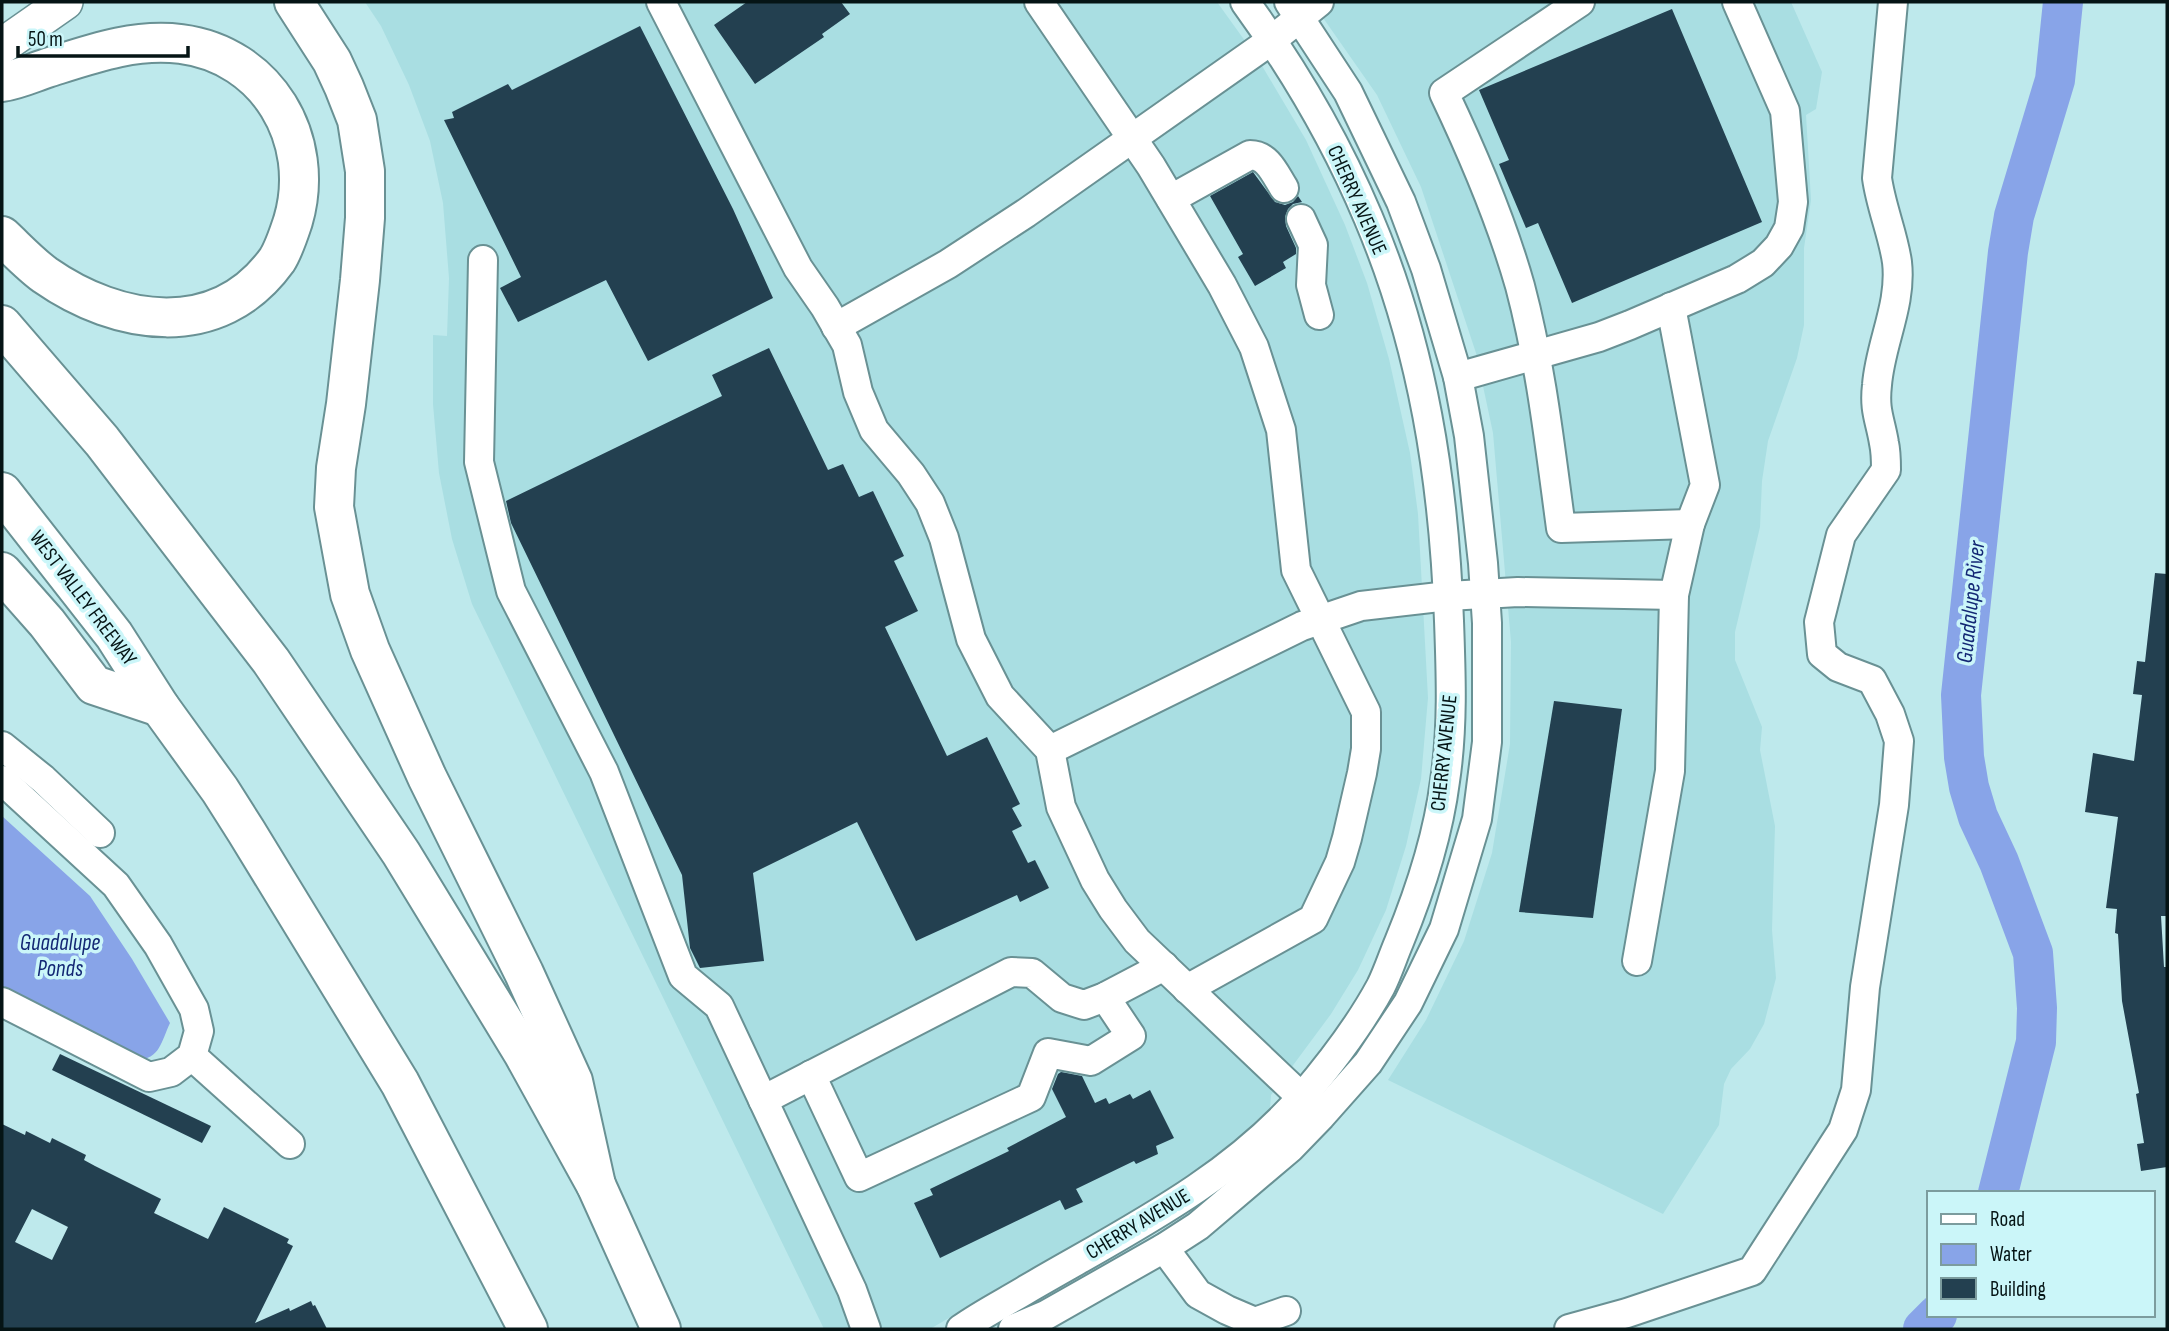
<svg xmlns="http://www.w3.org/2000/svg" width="2169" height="1331" viewBox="0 0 2169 1331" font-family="'Sofia Sans Condensed',sans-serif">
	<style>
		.built { fill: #a9dee2 }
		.water { fill: #88a4e8 }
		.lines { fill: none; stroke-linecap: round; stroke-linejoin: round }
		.river { stroke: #88a4e8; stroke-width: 40 }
		.building { fill: #234050; fill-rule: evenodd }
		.minor-casing { stroke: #699194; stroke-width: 32 }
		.major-casing { stroke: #699194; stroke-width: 38 }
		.highway-casing { stroke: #699194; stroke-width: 42 }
		.minor { stroke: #fff; stroke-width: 28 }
		.major { stroke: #fff; stroke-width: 35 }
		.highway { stroke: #fff; stroke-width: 38 }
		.labels { text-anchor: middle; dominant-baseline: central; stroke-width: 7; stroke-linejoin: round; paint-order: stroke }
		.street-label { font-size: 21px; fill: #051415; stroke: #cbf6f9 }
		.water-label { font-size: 23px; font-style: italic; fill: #132774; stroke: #cbf6f9 }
	</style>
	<rect width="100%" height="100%" fill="#bee9ec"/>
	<g class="built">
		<polygon points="365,2 1217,2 1258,59 1306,140 1345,225 1367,283 1389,359 1410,453 1418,514 1428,698 1421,779 1406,846 1386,910 1358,970 1331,1014 1271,1095 1270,1108 1221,1153 1175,1186 930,1329 824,1329 472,604 452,539 439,473 433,404 433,335 447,336 449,278 443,203 430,141 409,85 381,26"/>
		<polygon points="1312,2 1791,2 1822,72 1816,109 1806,115 1811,200 1804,248 1804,325 1797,358 1768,441 1762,481 1760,527 1735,632 1735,660 1762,727 1760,750 1775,826 1772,930 1776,978 1764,1024 1750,1049 1731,1069 1724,1084 1719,1125 1663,1214 1388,1080 1426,1020 1464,941 1492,853 1510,744 1511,642 1493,433 1476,353 1421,187 1377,95"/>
	</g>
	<path class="water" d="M2,816L90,896L132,959L170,1023C161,1042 160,1059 137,1060L2,992Z"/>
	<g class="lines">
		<g class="river">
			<polyline points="1998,1193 2036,1042 2037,1008 2033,953 1999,862 1978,817 1969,787 1964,757 1961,695 2008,252 2014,216 2055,80 2063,2"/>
			<polyline points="1923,1329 1937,1315"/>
		</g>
	</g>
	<g class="building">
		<polygon points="747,2 841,2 850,14 822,34 824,37 755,84 714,25"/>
		<polygon points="1672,9 1762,222 1572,303 1538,223 1526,228 1499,164 1509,160 1479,90"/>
		<polygon points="640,26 733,209 773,298 648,361 606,280 518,322 500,288 521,277 444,120 454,118 452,112 508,84 512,90"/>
		<polygon points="1253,172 1275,202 1285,205 1293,202 1298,196 1302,202 1293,204 1288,209 1285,217 1286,226 1296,248 1296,254 1283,262 1286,268 1255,286 1238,257 1243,254 1210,196"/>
		<polygon points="769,348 828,470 843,464 859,497 873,491 904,556 894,561 918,611 885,627 947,756 987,737 1020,804 1012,808 1022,826 1012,831 1028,863 1035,860 1049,888 1020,902 1017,895 916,941 857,822 753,873 764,961 700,968 690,948 682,875 511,523 506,501 722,396 712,375"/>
		<polygon points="2155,573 2167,574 2167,901 2166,916 2161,916 2164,967 2167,967 2167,1167 2141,1171 2137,1144 2144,1143 2136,1094 2139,1093 2122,1001 2118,934 2115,933 2117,909 2106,908 2118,817 2085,812 2093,753 2134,761 2142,695 2133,694 2137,661 2145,662"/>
		<polygon points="1554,701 1622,709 1593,918 1519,912"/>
		<polygon points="60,1054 211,1126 202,1143 52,1070"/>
		<polygon points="1061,1072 1082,1076 1095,1103 1106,1098 1109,1104 1130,1094 1133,1099 1150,1090 1174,1138 1156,1146 1158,1154 1136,1164 1134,1161 1076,1189 1083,1202 1065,1210 1060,1200 940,1258 914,1203 933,1195 930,1189 1009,1151 1007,1148 1066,1117 1052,1089 1058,1074"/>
		<path d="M2,1124L25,1135L26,1131L50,1143L52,1138L86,1155L84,1160L95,1166L161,1199L154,1213L208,1239L224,1207L289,1239L287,1243L293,1246L255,1323L289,1308L290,1311L311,1301L313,1306L315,1305L327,1329H2ZM32,1209L68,1227L52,1260L15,1242Z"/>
	</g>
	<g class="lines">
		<g class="minor-casing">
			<g id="minor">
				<polyline points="661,2 798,268 825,307 847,345 858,392 874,430 911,474 930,503 944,538 971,639 1000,696 1050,750 1061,807 1095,880 1113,909 1137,941 1314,1109"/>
				<polyline points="1039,2 1151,166 1222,285 1254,347 1281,430 1296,570 1366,712 1366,749 1362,773 1347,838 1340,862 1313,919 1187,989"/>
				<path d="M1580,2L1444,93C1474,156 1501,219 1520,286C1541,365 1550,447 1561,528L1690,524"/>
				<path d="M1171,199L1250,155C1268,155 1275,174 1284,188"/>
				<polyline points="1301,219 1313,245 1311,285 1319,315"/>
				<polyline points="483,260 479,462 511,591 604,772 683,976 719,1006 852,1290 866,1329"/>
				<polyline points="836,327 948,264 1026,213 1272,40 1319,2"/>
				<polyline points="1458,377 1599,337 1630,325 1737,279 1763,263 1779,246 1789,228 1793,202 1785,111 1737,2"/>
				<polyline points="2,746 43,779 100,833"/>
				<polyline points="1050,750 1302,626 1361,606 1448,596 1518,592 1674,595"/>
				<polyline points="2,780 116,885 158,945 194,1009 199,1031 192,1056 171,1072 149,1077 2,1002"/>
				<polyline points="1637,961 1670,771 1674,595 1690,524 1705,485 1671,307"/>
				<polyline points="192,1056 290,1144"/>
				<polyline points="811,1075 859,1177 1031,1097 1048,1053 1091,1061 1131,1036 1105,997"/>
				<polyline points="763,1100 1011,972 1032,973 1062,998 1084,1005 1105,997 1164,966"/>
				<polyline points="1164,1248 1198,1294 1227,1310 1255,1322 1286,1311"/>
				<path d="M961,1329C982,1314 1006,1302 1029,1288C1125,1232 1228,1182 1302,1097C1331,1063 1360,1025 1381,986C1388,972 1393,956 1399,942C1420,891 1438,836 1445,781C1453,728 1451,675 1449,621C1444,482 1423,346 1368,217C1336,141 1293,68 1245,2"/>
				<polyline points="1013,1329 1046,1315 1164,1248 1198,1226 1290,1148 1321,1116 1368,1063 1408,1003 1444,929 1477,819 1487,742 1487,623 1483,563 1469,436 1458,377 1426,269 1401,202 1348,92 1289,2"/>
				<path d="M1569,1329L1627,1313L1752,1271L1843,1130L1856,1090L1865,987L1894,805L1899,741L1890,714L1872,680L1838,667L1822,654L1819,622L1841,535L1886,470C1886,462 1886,452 1884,443C1880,419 1874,411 1877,385C1880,344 1902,305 1897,262C1893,234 1881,207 1877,178L1893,2"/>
			</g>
		</g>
		<g class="major-casing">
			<polyline id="major" points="2,46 65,2"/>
		</g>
		<g class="highway-casing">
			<g id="highway">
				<polyline points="294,2 332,61 344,87 357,120 365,171 365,218 360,280 346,404 336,468 334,507 350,594 370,650 427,777 524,973 573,1081 596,1185"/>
				<path d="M2,82C17,80 32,73 47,68C91,54 135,38 181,44C267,55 317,139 293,221C289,233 284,249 277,260C218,342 118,326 45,275C30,264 16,249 2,236"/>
				<polyline points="2,325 102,441 271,661 401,853 523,1053 596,1185 661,1329"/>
				<polyline points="2,492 114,635 160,707 220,790 246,831 400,1083 528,1329"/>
				<polyline points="2,572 47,623 94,685 160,707"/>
			</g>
		</g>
		<use href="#minor" class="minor"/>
		<use href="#major" class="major"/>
		<use href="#highway" class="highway"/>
	</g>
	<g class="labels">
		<g class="street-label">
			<text transform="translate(1357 200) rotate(66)">CHERRY AVENUE</text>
			<text transform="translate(83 598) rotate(53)">WEST VALLEY FREEWAY</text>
			<text transform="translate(1444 753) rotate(-84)">CHERRY AVENUE</text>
			<text transform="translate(1138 1224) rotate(-31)">CHERRY AVENUE</text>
		</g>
		<g class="water-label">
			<text transform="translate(1971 602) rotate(-84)">Guadalupe River</text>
			<text x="60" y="943">Guadalupe<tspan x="60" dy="26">Ponds</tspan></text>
		</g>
	</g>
	<rect width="2169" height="1331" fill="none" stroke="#051415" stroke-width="7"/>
	<rect x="1927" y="1191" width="228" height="126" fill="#cbf6f9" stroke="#7c9c9e" stroke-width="2"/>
	<rect x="1941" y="1214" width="35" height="10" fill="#ffffff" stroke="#7c9c9e" stroke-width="2"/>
	<text x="1990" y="1226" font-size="21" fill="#051415">Road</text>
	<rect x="1941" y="1244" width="35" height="21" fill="#88a4e8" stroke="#7c9c9e" stroke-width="2"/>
	<text x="1990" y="1261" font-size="21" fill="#051415">Water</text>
	<rect x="1941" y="1278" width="35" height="21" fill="#234050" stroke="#7c9c9e" stroke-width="2"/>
	<text x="1990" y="1296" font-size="21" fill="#051415">Building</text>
	<path d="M18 46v10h170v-10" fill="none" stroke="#051415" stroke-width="3.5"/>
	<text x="28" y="46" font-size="21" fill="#051415" stroke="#cbf6f9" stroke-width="5" paint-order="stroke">50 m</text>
</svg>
